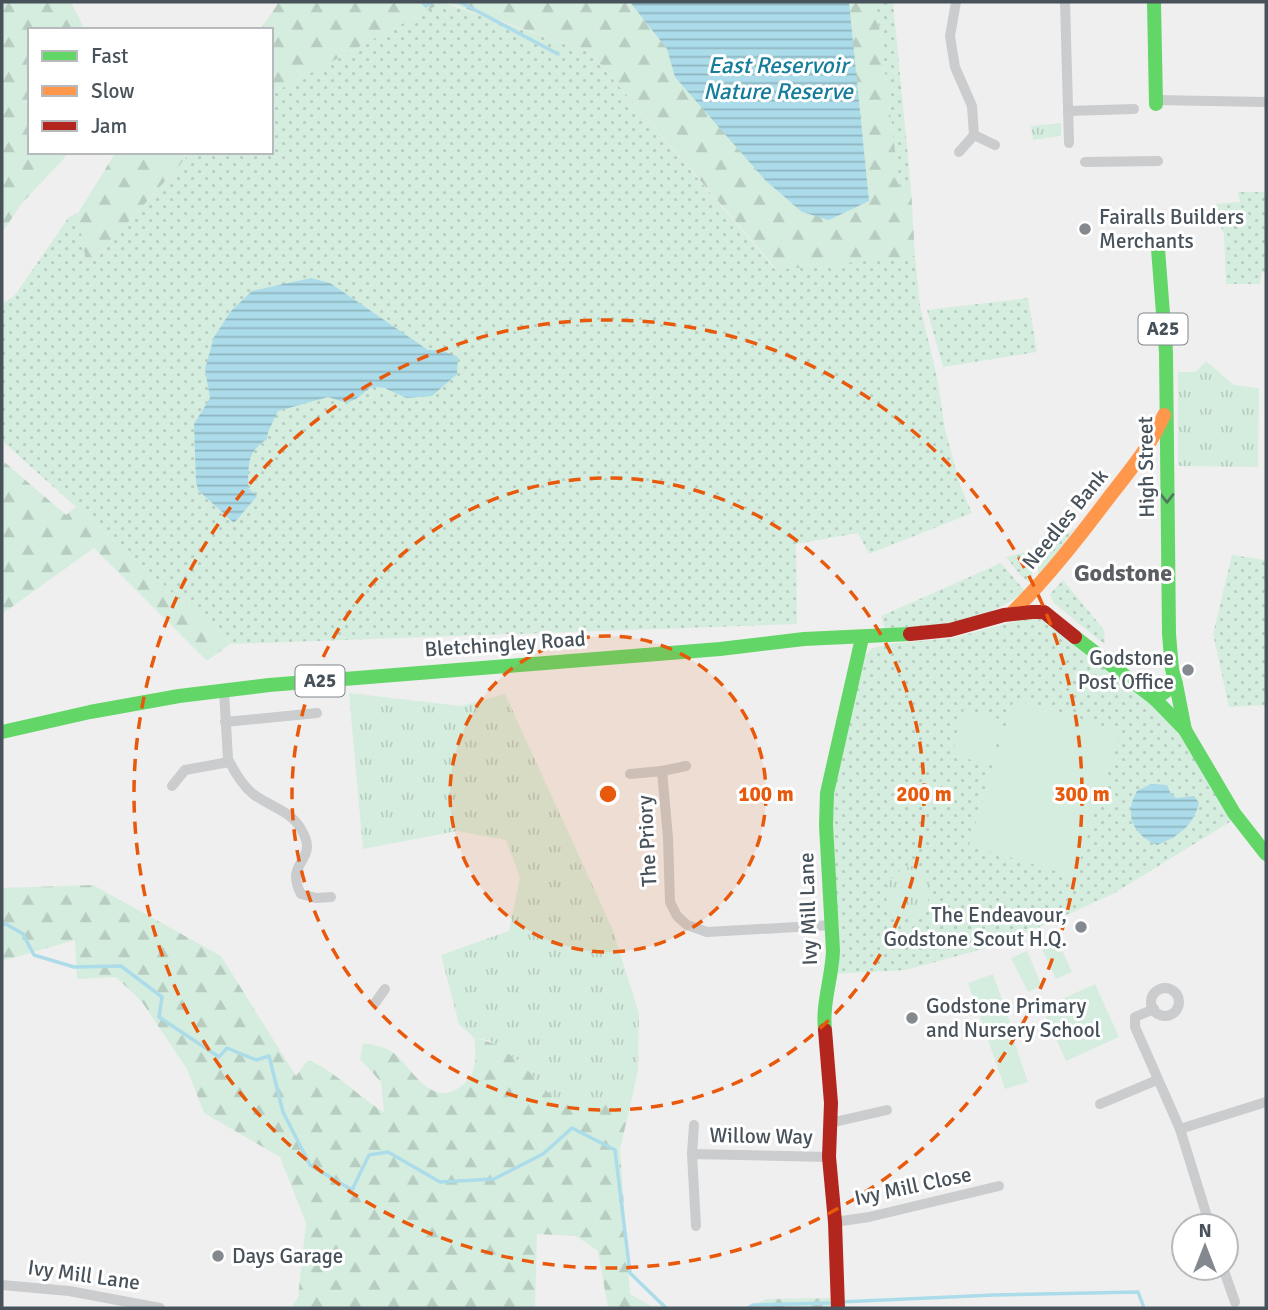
<svg xmlns="http://www.w3.org/2000/svg" width="1268" height="1310" viewBox="0 0 1268 1310" font-family="Signika,sans-serif">
	<style>
		.grass { fill: url(#grass-dots) }
		.forest { fill: url(#forest-firs) }
		.park { fill: url(#park-tufts) }
		.pitch { fill: #d5edde }
		.water { fill: url(#water-rules) }
		.lines { fill: none; stroke-linecap: round; stroke-linejoin: round }
		.stream { stroke: #acdce9; stroke-width: 3.5 }
		.street { stroke: #caccce; stroke-width: 10 }
		.fast { stroke: #63d668; stroke-width: 14 }
		.slow { stroke: #ff974d; stroke-width: 14 }
		.jam { stroke: #b3261e; stroke-width: 14 }
		.oneway { stroke: #507a5f }
		.ring { fill: none; stroke: #e8590c; stroke-width: 3.5; stroke-dasharray: 12 9 }
		.poi-dot { fill: #83898f; stroke: #fff; stroke-width: 2.5 }
		.labels { text-anchor: middle; dominant-baseline: central; stroke-width: 6; stroke-linejoin: round; paint-order: stroke }
		.shield { fill: #fff; stroke: #7f868c; stroke-width: 2 }
		.shield-label { font-size: 19px; font-weight: bold; fill: #48525b }
		.poi-label { font-size: 21px; fill: #48525b; stroke: #fff; text-anchor: start }
		.street-label { font-size: 21px; fill: #48525b; stroke: #fff }
		.water-label { font-size: 23px; font-style: italic; fill: #147d9a; stroke: #fff }
		.quarter-label { font-size: 24px; font-weight: bold; fill: #5b5f63; stroke: #fff }
		.centre { fill: #e8590c; stroke: #fff; stroke-width: 3.5 }
		.ring-label { font-size: 21px; text-anchor: middle; font-weight: bold; fill: #e8590c; stroke: #fff; stroke-width: 6; stroke-linejoin: round; paint-order: stroke }
	</style>
	<defs>
		<pattern id="grass-dots" width="8" height="8" patternUnits="userSpaceOnUse" patternTransform="scale(1.75)"><rect width="8" height="8" fill="#d5edde"/><path d="M2 2h.1M6 6h.1" fill="none" stroke="#b8cdc1" stroke-width="1.8" stroke-linecap="round"/></pattern>
		<pattern id="forest-firs" width="22" height="20" patternUnits="userSpaceOnUse" patternTransform="scale(1.75)"><rect width="22" height="20" fill="#d5edde"/><path d="M5 1l3.5 6h-7zM16 11l3.5 6h-7z" fill="#b8cdc1"/></pattern>
		<pattern id="park-tufts" width="24" height="20" patternUnits="userSpaceOnUse" patternTransform="scale(1.75)"><rect width="24" height="20" fill="#d5edde"/><path d="M3 7l-1-3M5 7V3M7 7l1-3M15 17l-1-3M17 17v-4M19 17l1-3" fill="none" stroke="#b8cdc1"/></pattern>
		<pattern id="water-rules" width="6" height="5" patternUnits="userSpaceOnUse" patternTransform="scale(1.75)"><rect width="6" height="5" fill="#acdce9"/><path d="M0 2.5h6" fill="none" stroke="#8eb5c0"/></pattern>
	</defs>
	<rect width="100%" height="100%" fill="#f0efef"/>
	<g class="grass">
		<polygon points="442,2 590,52 775,269 915,256 920,306 937,377 945,429 960,485 972,513 869,554 858,533 796,544 797,624 230,644 2,441 2,304 15,295 69,217 78,213 88,267 191,152 271,152 271,94"/>
		<polygon points="876,2 893,2 911,188 900,191"/>
		<polygon points="1238,192 1266,192 1266,272 1262,272 1260,284 1226,284 1224,234 1219,222 1216,204 1240,202"/>
		<polygon points="1028,298 1037,352 943,367 927,310"/>
		<polygon points="1075,528 1038,580 1038,556"/>
		<polygon points="1033,550 1032,584 1022,577 1006,557"/>
		<polygon points="1232,555 1266,560 1266,705 1229,707 1213,634"/>
		<path d="M1001,563L1025,591C981,625 938,626 885,629L881,616Z"/>
		<polygon points="1063,580 1104,630 1105,645 1054,603 1050,594"/>
		<polygon points="1035,616 1048,621 1168,717 1233,820 1113,894 1042,926 987,948 905,970 834,974 830,805 862,660 871,649 888,644 953,638"/>
	</g>
	<g class="forest">
		<polygon points="2,2 71,2 85,30 30,30 30,152 70,152 22,203 2,233"/>
		<polygon points="279,2 443,2 271,94 271,30 260,30"/>
		<polygon points="446,2 876,2 900,190 911,188 915,256 777,270 590,52"/>
		<polygon points="116,152 191,152 87,268 78,213"/>
		<polygon points="2,460 66,515 76,507 230,644 207,661 94,548 2,614"/>
		<path d="M93,885L221,956L296,1076L308,1060C337,1072 357,1096 384,1112L381,1082L360,1059L363,1043C371,1045 382,1046 389,1050C410,1061 429,1114 464,1084C478,1071 476,1056 474,1038C510,1043 534,1077 557,1102L632,1098L620,1149L630,1294L655,1308H608L598,1251L576,1236L537,1234L535,1308H291L298,1297L306,1223L280,1157L204,1113L187,1069L142,1002L116,977L77,979L75,940L2,961V888Z"/>
		<polygon points="834,1298 831,1308 747,1308 766,1299"/>
	</g>
	<g class="park">
		<polygon points="1061,123 1061,136 1033,140 1031,126"/>
		<polygon points="1206,361 1234,385 1259,388 1258,467 1178,466 1178,372 1196,372"/>
		<polygon points="349,693 461,706 505,694 612,928 639,1013 638,1070 632,1098 557,1102 520,1062 489,1040 474,1038 459,1024 441,955 509,931 520,877 506,840 457,831 363,849"/>
		<path d="M912,866C952,872 920,937 893,911C876,894 892,869 912,866Z"/>
	</g>
	<g class="pitch">
		<polygon points="1014,699 1120,731 1075,877 969,845"/>
		<polygon points="964,709 1003,720 991,765 952,755"/>
		<polygon points="1056,937 1072,972 1056,979 1040,945"/>
		<polygon points="1027,951 1042,986 1028,992 1011,958"/>
		<polygon points="993,974 1011,1025 986,1034 968,983"/>
		<polygon points="1095,984 1119,1037 1066,1061 1042,1008"/>
		<polygon points="1011,1032 1028,1082 1005,1089 988,1040"/>
	</g>
	<g class="water">
		<polygon points="630,2 849,2 869,201 829,220 802,212 765,180 675,77 667,49"/>
		<path d="M311,278L330,283L428,350H441L458,357L457,374L432,396L406,398L385,388L377,387L370,388L356,399L347,403L328,397L278,411L268,432L267,439C246,453 249,464 248,488L257,496L234,523L198,490L196,482L194,424L210,398L205,369L214,337L231,311L252,291Z"/>
		<path d="M1151,784L1167,785L1171,794L1176,798L1194,796L1199,803C1193,826 1179,836 1157,845C1134,835 1123,815 1137,791Z"/>
	</g>
	<g class="lines">
		<g class="stream">
			<polyline points="422,2 426,6 431,2"/>
			<polyline points="460,2 558,54"/>
			<polyline points="2,925 6,924 23,934 34,955 74,967 121,966 162,997 159,1017 219,1057 227,1048 256,1060 269,1056 283,1112 310,1165 352,1190 369,1155 388,1152 440,1182 494,1179 543,1154 572,1128 615,1150 630,1273 666,1308"/>
			<polyline points="840,1302 994,1295 1138,1292 1144,1308"/>
			<polyline points="748,1308 753,1305 832,1303"/>
		</g>
		<g class="street">
			<polyline points="956,2 950,36 955,67 972,106 974,135 959,152"/>
			<polyline points="1065,2 1069,143"/>
			<polyline points="1156,100 1266,102"/>
			<polyline points="1068,111 1134,109"/>
			<polyline points="974,135 995,145"/>
			<polyline points="1085,162 1158,161"/>
			<path d="M224,690L228,759C234,771 242,785 253,794C269,806 291,811 301,829C321,862 283,860 301,894L316,898L331,897"/>
			<polyline points="225,722 317,713"/>
			<polyline points="686,766 662,771 668,838 670,902 677,916 687,925 707,932 832,925"/>
			<polyline points="630,774 662,771"/>
			<polyline points="172,786 185,770 229,762"/>
			<circle cx="1165" cy="1002" r="14"/>
			<polyline points="375,1003 385,989"/>
			<polyline points="1154,1009 1135,1017 1135,1027 1180,1129 1210,1226"/>
			<polyline points="1100,1104 1157,1080"/>
			<polyline points="830,1123 887,1110"/>
			<polyline points="694,1125 692,1154 696,1226"/>
			<polyline points="1180,1129 1266,1102"/>
			<polyline points="692,1154 829,1157"/>
			<polyline points="835,1222 869,1217 999,1186"/>
			<polyline points="1223,1268 1235,1302"/>
			<polyline points="2,1285 69,1291 160,1308"/>
		</g>
		<g class="fast">
			<polyline points="1154,2 1156,104"/>
			<polyline points="1075,637 1155,699 1176,684 1172,669 1169,634 1166,352 1158,249"/>
			<polyline points="1176,684 1185,730"/>
			<polyline points="1155,699 1185,730 1234,813 1266,854"/>
			<polyline points="2,732 90,712 179,696 269,685 720,649 804,639 910,634"/>
			<path d="M825,1030C822,1003 832,978 833,951L826,825L827,793L862,638"/>
		</g>
		<path class="slow" d="M1012,613C1048,577 1079,537 1110,496C1131,469 1150,447 1164,415"/>
		<g class="jam">
			<polyline points="910,634 950,630 1004,615 1032,612 1044,612 1075,637"/>
			<polyline points="825,1030 831,1103 829,1157 835,1222 838,1308"/>
		</g>
	</g>
	<defs><path id="oneway-chevron" d="M-2-3.5L2.5 0L-2 3.5" fill="none" stroke-width="1.6" stroke-linecap="round" stroke-linejoin="round" transform="scale(1.75)"/></defs>
	<use class="oneway" href="#oneway-chevron" transform="translate(1167 498) rotate(90)"/>
	<circle cx="608" cy="794" r="158" fill="#e8590c" fill-opacity=".12"/>
	<g class="ring">
		<circle cx="608" cy="794" r="158"/>
		<circle cx="608" cy="794" r="316"/>
		<circle cx="608" cy="794" r="474"/>
	</g>
	<g class="poi-dot">
		<circle cx="1085" cy="229" r="7"/>
		<circle cx="1188" cy="670" r="7"/>
		<circle cx="1081" cy="927" r="7"/>
		<circle cx="912" cy="1018" r="7"/>
		<circle cx="218" cy="1256" r="7"/>
	</g>
	<g class="labels">
		<g class="shield">
			<rect x="1138.5" y="313.5" width="49" height="31" rx="5"/>
			<rect x="295.5" y="665.5" width="49" height="31" rx="5"/>
		</g>
		<g class="shield-label">
			<text x="1163" y="329">A25</text>
			<text x="320" y="681">A25</text>
		</g>
		<g class="poi-label">
			<text x="1099" y="217">Fairalls Builders<tspan x="1099" dy="24">Merchants</tspan></text>
			<text x="1174" y="658" text-anchor="end">Godstone<tspan x="1174" dy="24">Post Office</tspan></text>
			<text x="1067" y="915" text-anchor="end">The Endeavour,<tspan x="1067" dy="24">Godstone Scout H.Q.</tspan></text>
			<text x="926" y="1006">Godstone Primary<tspan x="926" dy="24">and Nursery School</tspan></text>
			<text x="232" y="1256">Days Garage</text>
		</g>
		<g class="street-label">
			<text transform="translate(1146 467) rotate(-91)">High Street</text>
			<text transform="translate(1065 519) rotate(-51)">Needles Bank</text>
			<text transform="translate(505 644) rotate(-4)">Bletchingley Road</text>
			<text transform="translate(647 841) rotate(-93)">The Priory</text>
			<text transform="translate(808 909) rotate(-92)">Ivy Mill Lane</text>
			<text transform="translate(761 1136) rotate(1)">Willow Way</text>
			<text transform="translate(913 1186) rotate(-12)">Ivy Mill Close</text>
			<text transform="translate(84 1275) rotate(8)">Ivy Mill Lane</text>
		</g>
		<g class="water-label">
			<text x="778" y="65">East Reservoir<tspan x="778" dy="26">Nature Reserve</tspan></text>
		</g>
		<g class="quarter-label">
			<text x="1123" y="573">Godstone</text>
		</g>
	</g>
	<circle cx="608" cy="794" r="10" class="centre"/>
	<g class="ring-label">
		<text x="766" y="801">100 m</text>
		<text x="924" y="801">200 m</text>
		<text x="1082" y="801">300 m</text>
	</g>
	<rect width="1268" height="1310" fill="none" stroke="#48525b" stroke-width="7"/>
	<rect x="28" y="28" width="245" height="126" fill="#ffffff" stroke="#b6babd" stroke-width="2"/>
	<rect x="42" y="51" width="35" height="10" fill="#63d668" stroke="#b6babd" stroke-width="2"/>
	<text x="91" y="63" font-size="21" fill="#48525b">Fast</text>
	<rect x="42" y="86" width="35" height="10" fill="#ff974d" stroke="#b6babd" stroke-width="2"/>
	<text x="91" y="98" font-size="21" fill="#48525b">Slow</text>
	<rect x="42" y="121" width="35" height="10" fill="#b3261e" stroke="#b6babd" stroke-width="2"/>
	<text x="91" y="133" font-size="21" fill="#48525b">Jam</text>
	<g transform="translate(1205 1247)"><circle r="33" fill="#ffffff" stroke="#b6babd" stroke-width="2"/>
	<path d="M0-5L12 26L0 18L-12 26Z" fill="#83898f"/>
	<text y="-10" font-size="19" font-weight="bold" text-anchor="middle" fill="#48525b">N</text>
	</g>
</svg>
